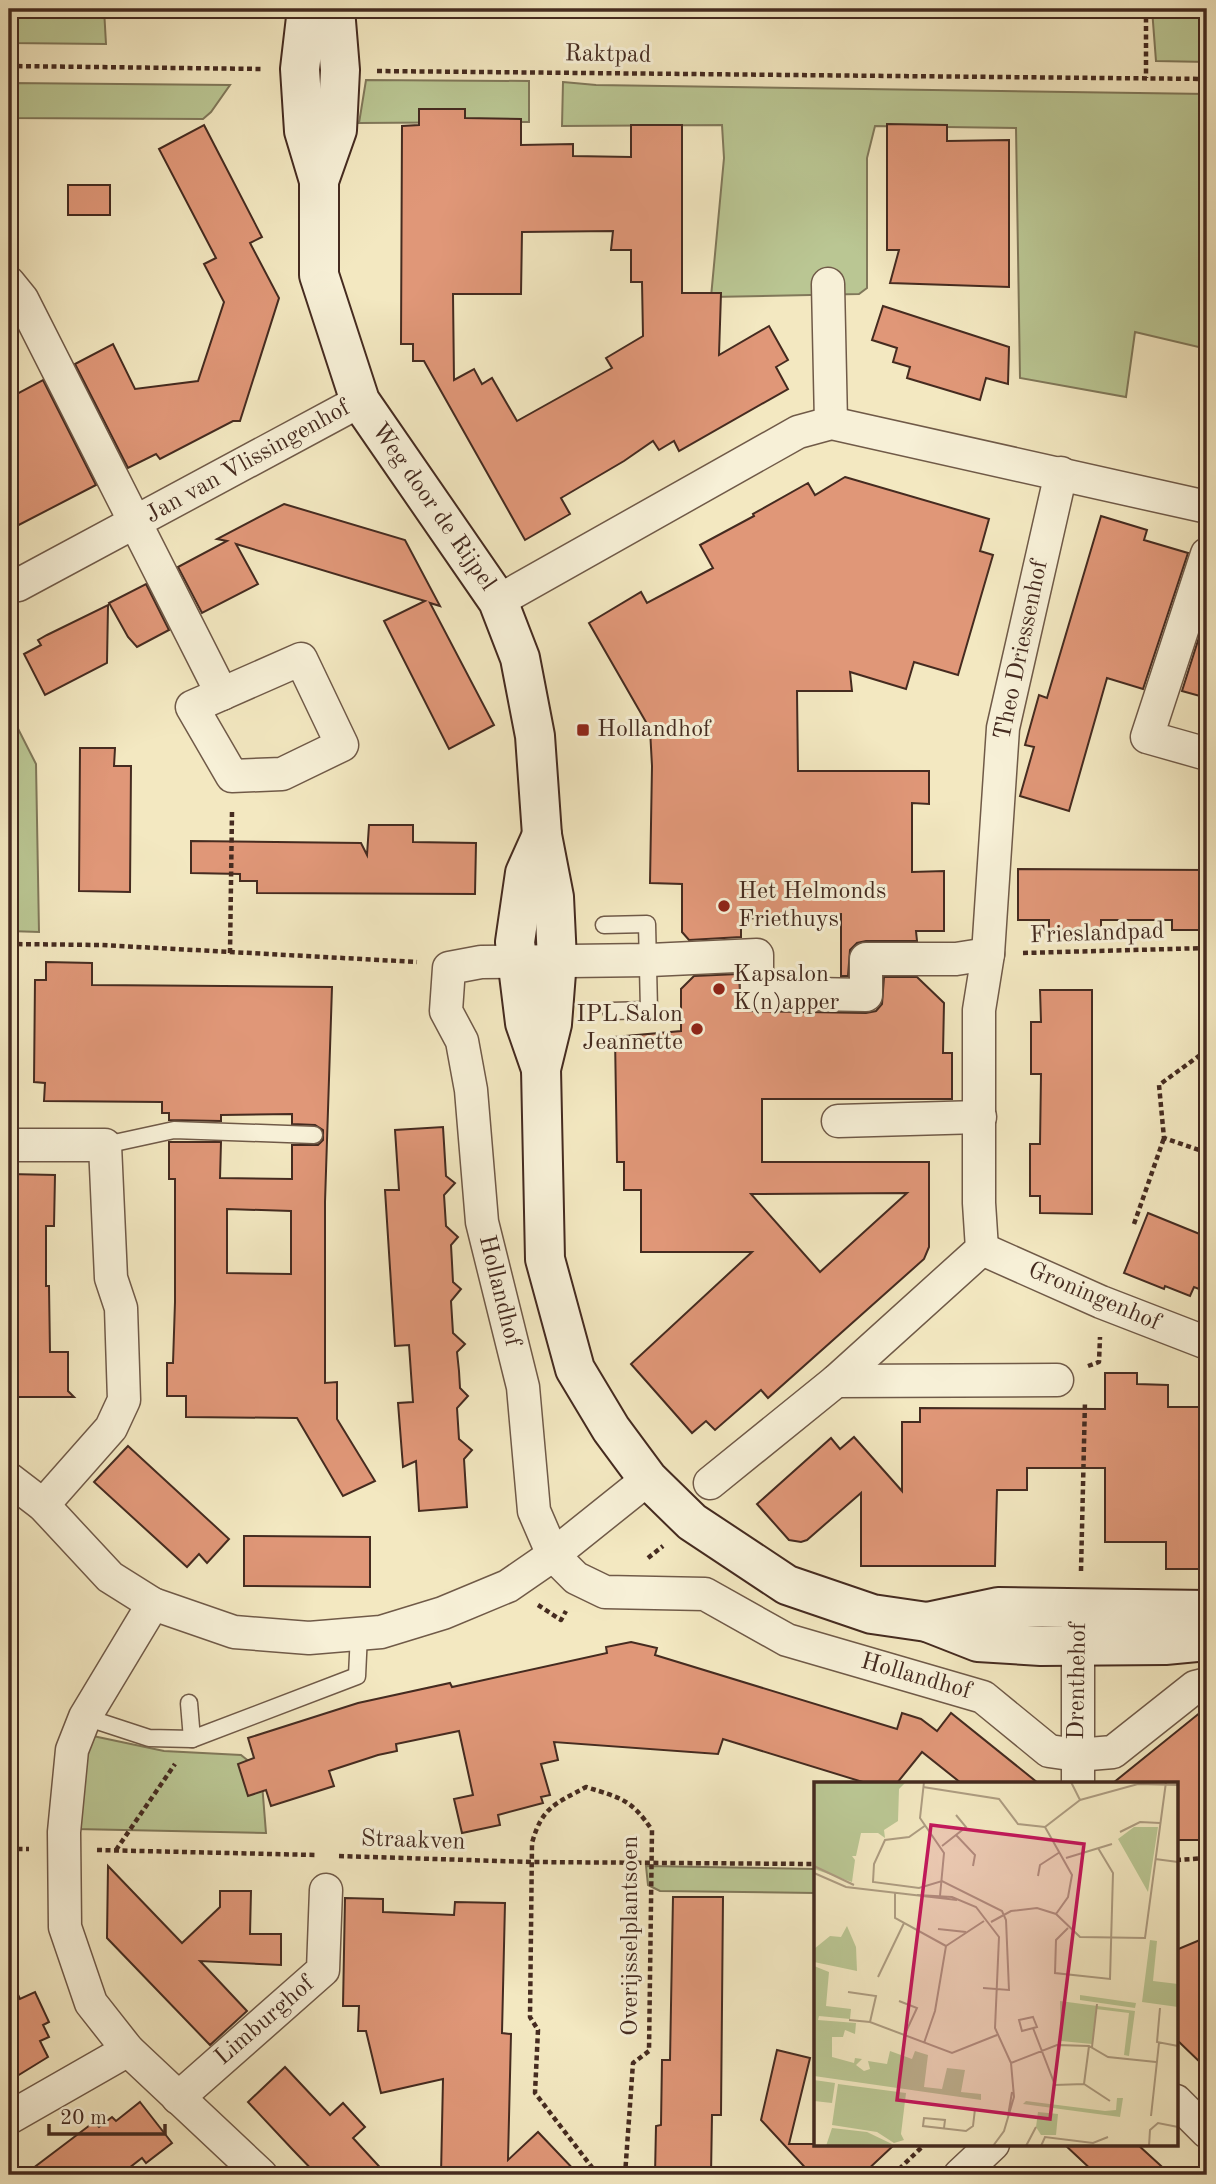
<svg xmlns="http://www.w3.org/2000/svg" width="1216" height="2184" viewBox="0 0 1216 2184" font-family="'Old Standard TT',serif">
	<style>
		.green { fill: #bac693; stroke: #80785a; stroke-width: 2 }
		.building { fill: #e09778; stroke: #452b20; stroke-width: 2; fill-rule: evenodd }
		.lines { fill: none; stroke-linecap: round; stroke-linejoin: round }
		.lane-casing { stroke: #705a48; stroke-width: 19 }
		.street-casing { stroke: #705a48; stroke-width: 35 }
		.secondary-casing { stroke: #452b20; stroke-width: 42 }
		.path { stroke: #452b20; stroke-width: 4.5; stroke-dasharray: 5 3.5; stroke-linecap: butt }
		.lane { stroke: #f7f0d7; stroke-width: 16 }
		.street { stroke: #f7f0d7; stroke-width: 32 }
		.secondary { stroke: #f7f0d7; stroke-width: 38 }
		.poi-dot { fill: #8f2418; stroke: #f7f0d7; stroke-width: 2.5 }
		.labels { text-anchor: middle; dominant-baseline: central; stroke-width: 6; stroke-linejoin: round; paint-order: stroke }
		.street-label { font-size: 24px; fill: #452b20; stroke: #f7f0d7 }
		.poi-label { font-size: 24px; fill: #452b20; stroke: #f7f0d7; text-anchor: start }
		.inset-road { fill: none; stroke: #ad9c81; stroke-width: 2 }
		.view { fill: #c2185b; fill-opacity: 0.15; stroke: #c2185b; stroke-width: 3.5 }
		.inset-edge { fill: none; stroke: #452b20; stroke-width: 3.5 }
	</style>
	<rect width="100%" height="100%" fill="#f3e8c1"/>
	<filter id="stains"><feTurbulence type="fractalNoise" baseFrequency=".00286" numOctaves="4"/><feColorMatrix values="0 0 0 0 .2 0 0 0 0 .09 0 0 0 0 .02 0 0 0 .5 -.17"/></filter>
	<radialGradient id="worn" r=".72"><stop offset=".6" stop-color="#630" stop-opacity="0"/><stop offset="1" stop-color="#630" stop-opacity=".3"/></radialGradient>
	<g class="green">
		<polygon points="9,9 104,9 106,44 9,43"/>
		<polygon points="1152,9 1207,9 1207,62 1156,61"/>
		<polygon points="366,80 529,81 529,122 359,123"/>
		<polygon points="563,82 596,85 1207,94 1207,349 1135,332 1126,397 1020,378 1016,128 875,126 867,158 867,288 859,294 711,297 724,158 722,125 562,126"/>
		<polygon points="9,83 230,85 211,112 203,119 9,118"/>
		<polygon points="9,711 36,764 39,932 9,931"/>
		<path d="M93,1736L164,1751L241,1755L261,1771L266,1833L76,1829C77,1798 82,1765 93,1736Z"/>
		<polygon points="646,1866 815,1869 815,1893 660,1891 648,1885"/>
	</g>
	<g class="building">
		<path d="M419,109H465V118L521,119V145L573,144V156L631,157V125H682V293H721L719,355L769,326L788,360L776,367L788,389L679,451L674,441L659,450L653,441L624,461L561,498L570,514L525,540L424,361H413V344H401L402,126L419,125ZM613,231L611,250H631V282H642L643,336L606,358L612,368L517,421L492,378L482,384L474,369L454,380L453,294H521L522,232Z"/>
		<polygon points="887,124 947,125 947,141 1009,140 1009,287 890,283 899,250 887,250"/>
		<polygon points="204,125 262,237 250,243 279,298 240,421 233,421 160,459 156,454 128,468 75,364 113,344 135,389 198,381 224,302 204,264 216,258 159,149"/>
		<rect x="68" y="185" width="42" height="30"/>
		<polygon points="883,306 1009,347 1008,384 986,378 980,400 907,378 910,367 893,362 897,348 872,340"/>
		<polygon points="43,380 96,485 9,530 9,398"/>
		<polygon points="845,477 989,519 980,551 993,555 958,675 914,662 906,689 850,672 852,691 797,691 798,771 929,771 929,804 912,803 912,872 944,871 944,931 916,931 917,941 866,941 857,943 850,950 848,976 841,976 841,914 741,919 741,937 689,940 682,932 682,884 650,883 652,766 650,729 589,623 641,592 647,603 713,568 700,545 754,516 753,514 808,483 815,495"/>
		<polygon points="284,504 405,540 440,606 430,603 494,725 449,749 384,621 425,601 236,544 258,584 202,613 178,567 227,541 217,539"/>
		<polygon points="1101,516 1147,530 1144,540 1188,553 1143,689 1107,678 1069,811 1020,796 1034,747 1025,745 1039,695 1047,698"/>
		<polygon points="146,584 169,630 137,647 128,637 109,603"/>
		<polygon points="108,605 107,663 45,695 24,654 41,645 38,640 47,635"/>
		<polygon points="1207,612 1207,698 1182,691"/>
		<polygon points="80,748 115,748 114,766 131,766 130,892 79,891"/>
		<polygon points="369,825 413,825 413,842 476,843 475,894 257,893 257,881 240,881 240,874 191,873 191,841 361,843 367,855"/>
		<polygon points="1018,869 1207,870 1207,930 1172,930 1172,920 1101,920 1101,930 1049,930 1049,920 1018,920"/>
		<path d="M46,962L92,963V985L332,987L325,1202V1383L337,1382V1419L375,1481L343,1496L297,1418L186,1417V1396H167V1363H173L175,1302V1179H169V1142H221L220,1178L292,1179V1145H318L323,1140V1130L315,1125L292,1124V1114L221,1115V1121L169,1120V1113H162V1102L44,1101L45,1083L34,1082L35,980H46ZM227,1209L291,1211V1274L227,1273Z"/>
		<path d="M739,974L741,1011L866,1013L876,1011L882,1004L884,977H917L944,1003L943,1053H952V1099H762V1162H929V1247L924,1259L768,1398L761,1390L715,1430L706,1421L692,1433L631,1364L752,1252H641V1190H624V1162H617L615,1037L681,1031V989L694,976ZM907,1193L820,1272L751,1194Z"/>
		<polygon points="1040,990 1092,990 1092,1214 1040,1213 1040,1196 1030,1196 1030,1144 1040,1144 1041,1074 1031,1074 1031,1022 1041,1022"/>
		<polygon points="443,1127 446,1176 455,1183 444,1195 446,1226 458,1237 451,1245 452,1263 453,1282 461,1289 451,1301 453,1333 465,1344 457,1352 459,1371 460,1388 468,1396 457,1408 459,1439 472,1450 464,1459 467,1507 419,1511 416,1461 403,1467 398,1403 413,1402 409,1345 395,1346 385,1190 399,1190 395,1130"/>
		<polygon points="9,1174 55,1175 54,1226 46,1226 46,1286 49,1286 50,1352 68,1352 68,1391 74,1397 9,1397"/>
		<polygon points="1148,1213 1207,1237 1207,1292 1194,1287 1190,1296 1165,1286 1164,1289 1124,1273"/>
		<polygon points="1105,1373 1137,1373 1137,1384 1168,1385 1168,1407 1207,1407 1207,1472 1199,1472 1199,1534 1207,1534 1207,1569 1166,1569 1166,1542 1105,1542 1105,1468 1027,1468 1027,1490 997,1490 995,1566 861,1566 861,1493 807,1540 801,1542 789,1540 757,1504 831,1438 840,1449 854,1437 902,1491 902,1422 920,1422 920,1408 1105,1409"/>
		<polygon points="128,1446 229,1539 207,1563 199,1554 187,1567 94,1482"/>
		<polygon points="244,1536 370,1537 370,1587 244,1586"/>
		<polygon points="631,1642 657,1648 655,1655 897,1729 902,1713 921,1719 937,1731 951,1713 1038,1783 961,1783 922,1752 897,1783 866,1783 723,1739 718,1754 554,1742 558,1760 541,1764 550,1795 541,1797 543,1803 498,1815 500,1825 462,1833 454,1799 473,1795 459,1731 396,1744 397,1751 378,1755 329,1771 334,1786 271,1806 266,1790 248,1796 238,1764 254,1758 248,1738 358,1703 450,1683 452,1687 607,1653 606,1647"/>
		<polygon points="1207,1707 1206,1840 1176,1840 1176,1783 1113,1783"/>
		<polygon points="108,1866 182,1943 220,1907 220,1891 251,1891 250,1934 281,1934 281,1965 200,1961 247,2011 210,2045 107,1938"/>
		<polygon points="673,1897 723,1897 721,2115 712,2115 711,2175 655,2175 656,2126 661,2125 662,2060 670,2060"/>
		<polygon points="345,1898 383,1899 383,1912 454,1915 455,1902 505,1903 502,2033 511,2034 508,2160 538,2132 579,2175 441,2175 443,2079 381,2093 366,2031 358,2031 359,2006 343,2006"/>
		<polygon points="1207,1937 1207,2069 1176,2039 1176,1950"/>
		<polygon points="9,1975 20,1999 35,1992 49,2022 43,2025 49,2037 40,2041 48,2057 9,2081"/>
		<polygon points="777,2050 810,2058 789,2144 895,2144 862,2175 812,2175 761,2120"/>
		<polygon points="285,2067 330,2115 343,2103 365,2127 353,2138 387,2175 317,2175 293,2150 248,2102"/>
		<polygon points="140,2102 172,2143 146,2163 142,2158 120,2175 24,2175 94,2122 99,2127 112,2117 116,2121"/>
		<polygon points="1064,2144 1137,2144 1171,2175 1097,2175"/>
	</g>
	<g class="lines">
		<g class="lane-casing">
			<g id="lane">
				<polyline points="604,925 647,924 649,1010 611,1011"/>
				<polyline points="105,1145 174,1130 314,1135"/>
				<polyline points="189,1703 192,1739"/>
				<polyline points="85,1717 149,1738 192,1739 357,1676 359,1634"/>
			</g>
		</g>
		<g class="street-casing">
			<g id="street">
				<polyline points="9,283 22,299 222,694"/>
				<polyline points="828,284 831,423"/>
				<polyline points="1207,554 1147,737 1207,754"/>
				<polyline points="9,586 18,585 360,401"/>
				<polyline points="498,601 798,432 831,423 1207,507"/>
				<polygon points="301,659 342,745 282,774 232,776 192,707"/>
				<polyline points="988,954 956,959 866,959 866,995 757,993 757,955 650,960 481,962 449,968 446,1011 462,1041 471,1090 482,1222 523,1387 534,1511 553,1555 576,1578 605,1592 705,1594 787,1640 983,1697 1049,1751 1077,1755 1113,1752 1195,1687 1207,1684"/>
				<polyline points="838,1121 980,1117"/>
				<polyline points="9,1145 105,1145 111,1278 121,1308 124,1400 111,1428 43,1505"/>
				<polyline points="982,1249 1101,1302 1207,1343"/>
				<polyline points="836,1381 1057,1380"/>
				<polyline points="9,1479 43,1505 110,1577 153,1604 234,1632 309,1638 381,1632 443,1613 508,1586 553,1555 648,1479"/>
				<polyline points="710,1483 836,1381 982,1249 979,1203 979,1010 988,954 1003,728 1061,473"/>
				<polyline points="153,1604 85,1717 72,1750 64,1832 65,1927 91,2003 128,2050 261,2175"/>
				<polyline points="1078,1783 1078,1622"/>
				<polyline points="178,2098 323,1970 326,1890"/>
				<polyline points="1176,2101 1207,2132"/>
				<polyline points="9,2118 128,2050"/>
				<polyline points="960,2175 993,2144"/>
			</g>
		</g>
		<g class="secondary-casing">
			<g id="secondary">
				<polyline points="307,9 300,69 304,131 319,181 319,275 360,401 498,601 520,658 535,736 542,835 554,897 557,960 552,1024 541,1069 545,1259 575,1369 611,1429 648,1479 692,1522 787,1585 872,1614 927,1622 978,1642 1041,1646 1165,1645 1207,1641"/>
				<polyline points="319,181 337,130 340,70 335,9"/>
				<polyline points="541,1069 525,1023 515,942 525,873 542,835"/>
				<polyline points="927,1622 998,1607 1207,1610"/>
			</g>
		</g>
		<g class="path">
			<polyline points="1146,9 1146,78"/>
			<polyline points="9,66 263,69"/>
			<polyline points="377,71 1207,79"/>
			<polyline points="9,944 101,945 417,962"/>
			<polyline points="230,953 232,812"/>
			<polyline points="1023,953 1207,948"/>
			<polyline points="1207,1050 1159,1085 1164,1138 1202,1151 1207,1146"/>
			<polyline points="1134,1224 1164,1138"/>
			<polyline points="1088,1366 1099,1362 1100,1337"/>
			<polyline points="648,1558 663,1546"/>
			<polyline points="1081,1571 1085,1401"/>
			<polyline points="538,1605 561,1620 566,1611"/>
			<polyline points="9,1849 29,1849"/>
			<polyline points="97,1850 316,1855"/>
			<polyline points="116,1850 175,1764"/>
			<polyline points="339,1856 532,1862 815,1864"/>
			<polyline points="1176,1860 1207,1858"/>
			<path d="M598,2175L535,2093L538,2030L530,2017L532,1843C542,1807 555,1804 586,1787C621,1798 631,1799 652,1830L649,2051L633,2063L625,2175"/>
			<polyline points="893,2175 925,2144"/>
		</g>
		<use href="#lane" class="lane"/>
		<use href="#street" class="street"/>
		<use href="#secondary" class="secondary"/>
	</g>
	<g class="poi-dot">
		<rect x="576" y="723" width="14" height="14" rx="3.5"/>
		<circle cx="724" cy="906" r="7"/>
		<circle cx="719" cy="989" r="7"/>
		<circle cx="697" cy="1029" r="7"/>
	</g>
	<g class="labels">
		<g class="street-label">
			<text transform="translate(608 55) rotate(1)">Raktpad</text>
			<text transform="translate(248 462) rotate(-29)">Jan van Vlissingenhof</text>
			<text transform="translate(433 507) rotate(55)">Weg door de Rijpel</text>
			<text transform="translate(1022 650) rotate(-78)">Theo Driessenhof</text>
			<text transform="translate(1097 934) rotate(-2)">Frieslandpad</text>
			<text transform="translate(499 1291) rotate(76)">Hollandhof</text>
			<text transform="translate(1094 1297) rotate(23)">Groningenhof</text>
			<text transform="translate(916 1677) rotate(16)">Hollandhof</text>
			<text transform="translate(1078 1681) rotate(-89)">Drenthehof</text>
			<text transform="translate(413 1841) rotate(2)">Straakven</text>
			<text transform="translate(631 1936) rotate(-90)">Overijsselplantsoen</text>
			<text transform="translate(265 2021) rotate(-41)">Limburghof</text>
		</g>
		<g class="poi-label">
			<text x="597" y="730">Hollandhof</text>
			<text x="738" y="892">Het Helmonds<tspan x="738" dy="28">Friethuys</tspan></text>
			<text x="733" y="975">Kapsalon<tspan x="733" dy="28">K(n)apper</tspan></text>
			<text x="683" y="1015" text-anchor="end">IPL Salon<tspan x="683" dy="28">Jeannette</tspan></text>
		</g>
	</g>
	<g transform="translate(814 1782)">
		<rect width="364" height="364" fill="#f3e8c1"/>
		<path d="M0,0H92L85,7L84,39L70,48L71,56L64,51H47L42,74H38L41,78L38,100L0,87ZM320,45H344L334,110L304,57ZM33,144L42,165L43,189L0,180V167L16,154L27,155ZM336,158L343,159L339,199L364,202V225L328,220ZM0,184L15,190L12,224L37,227L36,237L5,234L4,238L42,241L41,252L31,248L29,255H18V275L40,281L41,276L48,277L42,283L50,289L56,287L54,279L73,282L76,269L98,277L101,269L114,273L110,305L128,307L133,286L151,288L147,310L167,312V318L0,294ZM266,213L322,221L321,226L266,218ZM246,219L321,229L315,274L310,273L315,231L282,227L278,262L247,259ZM0,298L21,301L18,321L0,319ZM24,302L92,311L87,352L90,358L80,361L63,350L18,343ZM303,316H309L306,335L209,322L212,319L291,329L302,328ZM224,330L244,332L242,353H227L222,345ZM18,346L53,350L78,362L12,364Z" fill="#bac693"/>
		<path class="inset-road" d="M110,0L106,36L130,71L126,114M109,5L185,17L204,42L231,45M266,18L324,2L364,3M112,43L95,55L71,58L60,82L59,100L105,106L128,99L188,129L192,138L195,208L169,206M306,50L326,40L346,41M142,53L161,73L159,84M128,64L152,45L142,33M252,76L298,62M341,77L364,80M0,84L40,103M0,91L32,105L143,118M224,94L226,83L246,70M81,110V136L132,164M103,113L138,115L162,125L185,155L181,246L197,281L200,315L190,349L179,364M242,132L254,115L258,93L231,45L266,18L257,0M177,140L197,129L223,126L242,132L266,155L331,156L352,0M254,146L242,158L241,191L296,197L299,91L284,66M124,147L152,150M64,195L90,141M34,210L62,214L56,240M85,219L103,226L90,254M346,226L343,260L364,264M219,235L223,245L208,249L205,238ZM35,238L56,240L138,271L183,253M219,246L241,303L270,302L296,319M110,261L121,229L132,164L170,139M278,265L283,222M197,281L243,263L275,264L294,275L342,280M270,302L275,264M194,334L198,310M337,334L345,261M130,346L131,338L110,336L109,344L152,349L159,344L161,327M30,364H66M212,364L222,345M227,364L231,355L279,361L294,355M335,364L336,348L344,341L364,345"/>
		<path class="view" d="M117,43L270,62L236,337L83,318Z"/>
		<rect width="364" height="364" class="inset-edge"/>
	</g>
	<rect width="1216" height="2184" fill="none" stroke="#f3e8c1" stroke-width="35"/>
	<rect x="10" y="10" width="1195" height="2163" fill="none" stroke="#452b20" stroke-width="3.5"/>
	<rect x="18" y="18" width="1181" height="2149" fill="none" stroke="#452b20" stroke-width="2"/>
	<path d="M49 2124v10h116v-10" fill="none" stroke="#452b20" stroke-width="3.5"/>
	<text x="60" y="2124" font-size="21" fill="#452b20" stroke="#f7f0d7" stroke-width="5" paint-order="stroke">20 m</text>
	<rect width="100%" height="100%" filter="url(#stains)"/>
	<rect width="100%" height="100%" fill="url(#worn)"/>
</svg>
